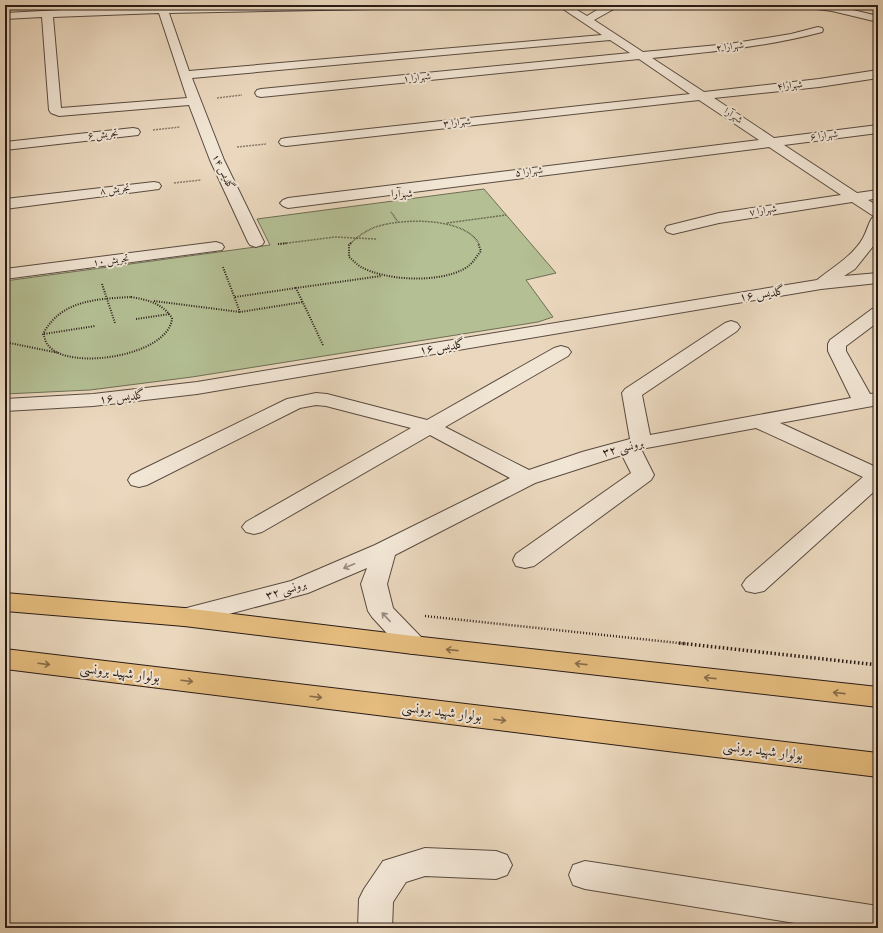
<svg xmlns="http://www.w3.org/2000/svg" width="883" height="933" viewBox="0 0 883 933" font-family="'IM FELL English',Amiri,serif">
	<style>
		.green { fill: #b4bf94; stroke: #6e6e56 }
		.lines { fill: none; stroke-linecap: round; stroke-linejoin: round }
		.minor-casing { stroke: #594b40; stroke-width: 2 }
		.major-casing { stroke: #291c17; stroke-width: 2 }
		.path-far3 { stroke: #291c17; stroke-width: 1.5; stroke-dasharray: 0.5 1; stroke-linecap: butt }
		.path-far2 { stroke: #291c17; stroke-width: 2; stroke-dasharray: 1 1.5; stroke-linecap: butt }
		.path-far1 { stroke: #291c17; stroke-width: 2.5; stroke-dasharray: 1 2; stroke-linecap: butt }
		.path { stroke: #291c17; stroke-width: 3.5; stroke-dasharray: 1.5 2.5; stroke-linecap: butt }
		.minor { fill: #f1e5d4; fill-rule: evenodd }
		.major { fill: #e5bc7e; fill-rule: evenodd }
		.oneway { stroke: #978b7f }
		.oneway2 { stroke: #876c4a }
		.labels { text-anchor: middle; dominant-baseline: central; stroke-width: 4; stroke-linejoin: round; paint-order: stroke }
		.far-street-label { font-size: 10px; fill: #291c17; stroke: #f1e5d4 }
		.far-neighbourhood-label { font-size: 11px; fill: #291c17; stroke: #f1e5d4 }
		.street-label { font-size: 12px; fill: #291c17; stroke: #f1e5d4 }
		.near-street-label { font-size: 14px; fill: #291c17; stroke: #f1e5d4 }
	</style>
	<rect width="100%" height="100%" fill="#ead7bd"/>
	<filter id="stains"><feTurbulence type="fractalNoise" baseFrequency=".005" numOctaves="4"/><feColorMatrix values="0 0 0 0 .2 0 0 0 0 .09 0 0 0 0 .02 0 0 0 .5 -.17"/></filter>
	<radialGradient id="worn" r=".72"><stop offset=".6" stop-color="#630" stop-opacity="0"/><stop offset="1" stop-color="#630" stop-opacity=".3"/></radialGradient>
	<g class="green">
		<polygon points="5,5 88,5 5,10"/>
		<polygon points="484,189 556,273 526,280 553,317 538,322 192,377 90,390 5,394 5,281 270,245 257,219"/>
	</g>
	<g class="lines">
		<g class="minor-casing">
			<g id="minor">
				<path d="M264,5H432L427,8L169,13L189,71L602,35L557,5H569L587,16L605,5H621L594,20L643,52L729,44L791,34L818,27L822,28L823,30L822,32C766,47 709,52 652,58L704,92L819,79L878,70V78L819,87L714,98L774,138L878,125V133L784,145L857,193L878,190V198L868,200L878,206V240L855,269L844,276L878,273V283L821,289L197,394L93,406L5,411V399L93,394L197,382L817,280C833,267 853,256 863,238C867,231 868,224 872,218L875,217L852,202L719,223L673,234L667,232L665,229L667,226L719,213L841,195L769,147L288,208L283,206L280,203L283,200L288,198L759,140L699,100L286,146L281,145L279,142L281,139L286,138L690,94L639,59L261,97L257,96L255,93L257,90L261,89L630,53L610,40L192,78L224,160L264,242L262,245L256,247L250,245L248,242L210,160L189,105L59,116L51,113L49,110L42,17L5,19V13L101,8ZM159,13L187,98L61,108L53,17Z"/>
				<polygon points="804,5 832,5 878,16 878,22 832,11 809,8"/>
				<polygon points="133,128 138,129 140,132 138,135 5,150 5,142"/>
				<polygon points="154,182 159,183 161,186 159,189 5,209 5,199"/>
				<polygon points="216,242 222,244 224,247 222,250 5,279 5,269"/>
				<polygon points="878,308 878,322 846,346 846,351 870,394 878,393 878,405 780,423 878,468 878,488 764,591 755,593 746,591 742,585 746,579 863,477 756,428 641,449 654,475 651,480 534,566 525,568 516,566 513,560 516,554 631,473 622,455 535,483 395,555 387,584 393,608 422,638 426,645 422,652 413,654 404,652 372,617 368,611 361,584 367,568 308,593 184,626 175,623 171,617 175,611 291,581 375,545 510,478 430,435 262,532 254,534 246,532 242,527 246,522 411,428 326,406 316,405 300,408 147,485 139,487 131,485 128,480 131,475 287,399 316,393 327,394 427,420 554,348 561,346 568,348 571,352 568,356 445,427 529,470 582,452 630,439 622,393 625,389 725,323 731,321 737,323 740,327 737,331 642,395 650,435 851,398 828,351 828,344 830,340 872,309"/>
				<polygon points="425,848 496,851 507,855 512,865 507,875 496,879 425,876 406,882 393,902 392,928 358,928 359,899 364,889 383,861"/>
				<polygon points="585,861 878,906 878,928 826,928 585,889 573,885 569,875 573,865"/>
			</g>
		</g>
		<g class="major-casing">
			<g id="major">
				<polygon points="5,593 184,608 413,636 878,687 878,707 413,654 184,626 5,611"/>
				<polygon points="5,649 878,753 878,777 5,669"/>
			</g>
		</g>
		<g class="path-far3">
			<polyline points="217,98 242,95"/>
			<polyline points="153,130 180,127"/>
			<polyline points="237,147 266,144"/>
			<polyline points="174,183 201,180"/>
			<polyline points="391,212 398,222"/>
			<polyline points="447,223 506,215"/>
			<polyline points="280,244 335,237 376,239"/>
			<path d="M350,244C357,237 364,232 373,228C397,218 465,216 479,244"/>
		</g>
		<g class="path-far2">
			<path d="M351,243L349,245V257C353,260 356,264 361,267C387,281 438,283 464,269C473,264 475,258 481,251L478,243"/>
			<polyline points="278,244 288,243"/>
			<polyline points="223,267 240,312 303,302"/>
			<polyline points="102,284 115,323"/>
			<path d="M131,297C148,300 162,303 172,318C170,356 67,372 48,345C45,342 45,337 43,334C61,300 96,299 131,297Z"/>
			<polyline points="235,297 296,288"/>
			<polyline points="154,301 240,312"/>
			<polyline points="136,319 170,314"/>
			<polyline points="44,334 95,326"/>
			<polyline points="5,342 59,353"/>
			<polyline points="323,345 296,288 381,276"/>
		</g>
		<polyline class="path-far1" points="425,616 688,644"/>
		<polyline class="path" points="679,643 878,665"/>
		<use href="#minor" class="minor"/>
		<use href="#major" class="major"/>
	</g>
	<defs><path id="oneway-shaft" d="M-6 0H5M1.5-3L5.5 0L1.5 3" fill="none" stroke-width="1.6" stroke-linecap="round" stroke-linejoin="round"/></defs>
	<g class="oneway">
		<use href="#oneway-shaft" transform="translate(349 566) rotate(157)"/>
		<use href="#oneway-shaft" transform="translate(386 617) rotate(-133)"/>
	</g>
	<g class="oneway2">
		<use href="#oneway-shaft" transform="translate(452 650) rotate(-174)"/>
		<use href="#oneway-shaft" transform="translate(44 664) rotate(7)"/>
		<use href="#oneway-shaft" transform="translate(581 664) rotate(-174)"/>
		<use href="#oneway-shaft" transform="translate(710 678) rotate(-174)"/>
		<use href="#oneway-shaft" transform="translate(187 681) rotate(7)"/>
		<use href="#oneway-shaft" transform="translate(839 693) rotate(-174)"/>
		<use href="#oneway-shaft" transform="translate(316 697) rotate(7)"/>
		<use href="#oneway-shaft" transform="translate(500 720) rotate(7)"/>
	</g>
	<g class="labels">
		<g class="far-street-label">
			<text transform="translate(730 47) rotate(-7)">شهرارا ۲</text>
			<text transform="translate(417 78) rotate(-6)">شهرارا ۱</text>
			<text transform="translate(790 86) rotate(-6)">شهرارا۴</text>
			<text transform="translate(733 116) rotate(34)">شهرآرا</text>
			<text transform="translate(457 123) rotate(-6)">شهرارا ۳</text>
			<text transform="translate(103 135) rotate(-6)">تجریش ۶</text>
			<text transform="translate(824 136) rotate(-7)">شهرارا ۶</text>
			<text transform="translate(223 172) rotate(64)">گلدیس ۱۴</text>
			<text transform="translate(529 172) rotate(-7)">شهرارا ۵</text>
			<text transform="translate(115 190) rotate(-7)">تجریش ۸</text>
			<text transform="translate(763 211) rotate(-9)">شهرارا ۷</text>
			<text transform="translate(111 261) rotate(-7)">تجریش ۱۰</text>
		</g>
		<g class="far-neighbourhood-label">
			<text x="402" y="194">شهرآرا</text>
		</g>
		<g class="street-label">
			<text transform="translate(762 294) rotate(-9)">گلدیس ۱۶</text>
			<text transform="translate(442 347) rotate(-9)">گلدیس ۱۶</text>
			<text transform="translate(122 397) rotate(-7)">گلدیس ۱۶</text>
			<text transform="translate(623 448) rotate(-14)">برونسی ۳۲</text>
			<text transform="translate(286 590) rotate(-17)">برونسی ۳۲</text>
		</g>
		<g class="near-street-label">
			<text transform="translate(120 673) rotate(7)">بولوار شهید برونسی</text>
			<text transform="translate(442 712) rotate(7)">بولوار شهید برونسی</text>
			<text transform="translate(763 751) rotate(7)">بولوار شهید برونسی</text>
		</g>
	</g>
	<rect width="883" height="933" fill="none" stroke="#ead7bd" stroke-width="20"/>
	<rect x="6" y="6" width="871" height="921" fill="none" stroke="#291c17" stroke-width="2"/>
	<rect x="10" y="10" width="863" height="913" fill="none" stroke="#291c17"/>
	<rect width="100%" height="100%" filter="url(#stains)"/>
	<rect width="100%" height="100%" fill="url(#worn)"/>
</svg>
